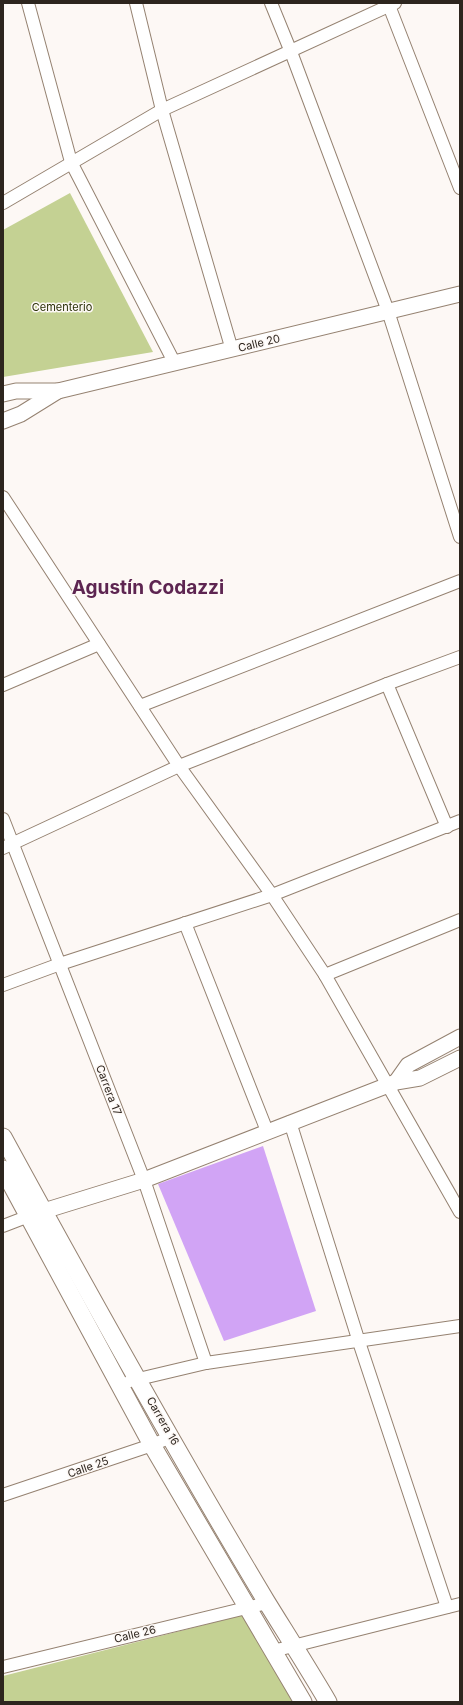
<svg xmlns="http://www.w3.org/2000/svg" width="463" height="1705" viewBox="0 0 463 1705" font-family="Inter,sans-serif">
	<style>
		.green { fill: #c4d193 }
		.building { fill: #d1a4f5 }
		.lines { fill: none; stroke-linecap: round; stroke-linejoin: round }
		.minor-casing { stroke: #958271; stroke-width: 14 }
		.tertiary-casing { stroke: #958271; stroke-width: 17 }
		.secondary-casing { stroke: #958271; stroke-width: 19 }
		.minor { stroke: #fff; stroke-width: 12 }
		.tertiary { stroke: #fff; stroke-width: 15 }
		.secondary { stroke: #fff; stroke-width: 17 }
		.labels { text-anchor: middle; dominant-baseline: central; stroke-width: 3; stroke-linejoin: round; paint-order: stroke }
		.park-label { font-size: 11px; fill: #292f06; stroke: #fdf8f5 }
		.street-label { font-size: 11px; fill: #2d251e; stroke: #fdf8f5 }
		.town-label { font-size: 19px; font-weight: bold; fill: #5d2551; stroke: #fdf8f5 }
	</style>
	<rect width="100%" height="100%" fill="#fdf8f5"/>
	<g class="green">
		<polygon points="70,193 153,352 3,377 3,230"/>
		<polygon points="243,1615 294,1702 3,1702 3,1676"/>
	</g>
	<polygon class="building" points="263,1146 316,1311 224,1341 158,1184"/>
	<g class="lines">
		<g class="minor-casing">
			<g id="minor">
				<polyline points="28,3 71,162 174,362"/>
				<polyline points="136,3 162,110 232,350"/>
				<polyline points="271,3 291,52 388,311 460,537"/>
				<polyline points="388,3 460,188"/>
				<polyline points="3,203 162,110 395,3"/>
				<polyline points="3,497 179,766 272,895 325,975 460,1212"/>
				<polyline points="387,684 447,827"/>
				<polyline points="3,685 99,644"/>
				<polyline points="140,706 460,581"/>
				<polyline points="3,819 144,1180 206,1363"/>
				<polyline points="3,848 179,766 387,684 460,657"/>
				<polyline points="185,923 267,1131"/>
				<polyline points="325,975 460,920"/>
				<polyline points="3,985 60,964 272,895 460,821"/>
				<polyline points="290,1122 359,1342 447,1607"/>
				<polyline points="3,1226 29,1216"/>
				<polyline points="130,1381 206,1363 460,1326"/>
				<polyline points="3,1495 152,1445 171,1437"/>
				<polyline points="273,1651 460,1604"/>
				<polyline points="3,1667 267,1603"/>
			</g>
		</g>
		<g class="tertiary-casing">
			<g id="tertiary">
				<polyline points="3,394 16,391 58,391 460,294"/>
				<polyline points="3,421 21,414 58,391"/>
				<polyline points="396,1082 408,1065 460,1037"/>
				<polyline points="34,1214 144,1180 396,1082 420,1078 460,1058"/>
			</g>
		</g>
		<g class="secondary-casing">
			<g id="secondary">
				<path d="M3,1137C88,1293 175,1449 266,1601C287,1635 308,1668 328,1702"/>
				<polyline points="3,1169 152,1445 303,1702"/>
			</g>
		</g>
		<use href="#minor" class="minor"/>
		<use href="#tertiary" class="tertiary"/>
		<use href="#secondary" class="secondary"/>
	</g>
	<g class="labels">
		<g class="park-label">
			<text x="62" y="307">Cementerio</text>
		</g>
		<g class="street-label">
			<text transform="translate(259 343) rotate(-14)">Calle 20</text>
			<text transform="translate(109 1090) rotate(69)">Carrera 17</text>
			<text transform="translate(163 1421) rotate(60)">Carrera 16</text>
			<text transform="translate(88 1467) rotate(-19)">Calle 25</text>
			<text transform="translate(135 1634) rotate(-14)">Calle 26</text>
		</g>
		<g class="town-label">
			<text x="148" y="587">Agustín Codazzi</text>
		</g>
	</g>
	<rect width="463" height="1705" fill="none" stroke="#2d251e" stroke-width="8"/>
</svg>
